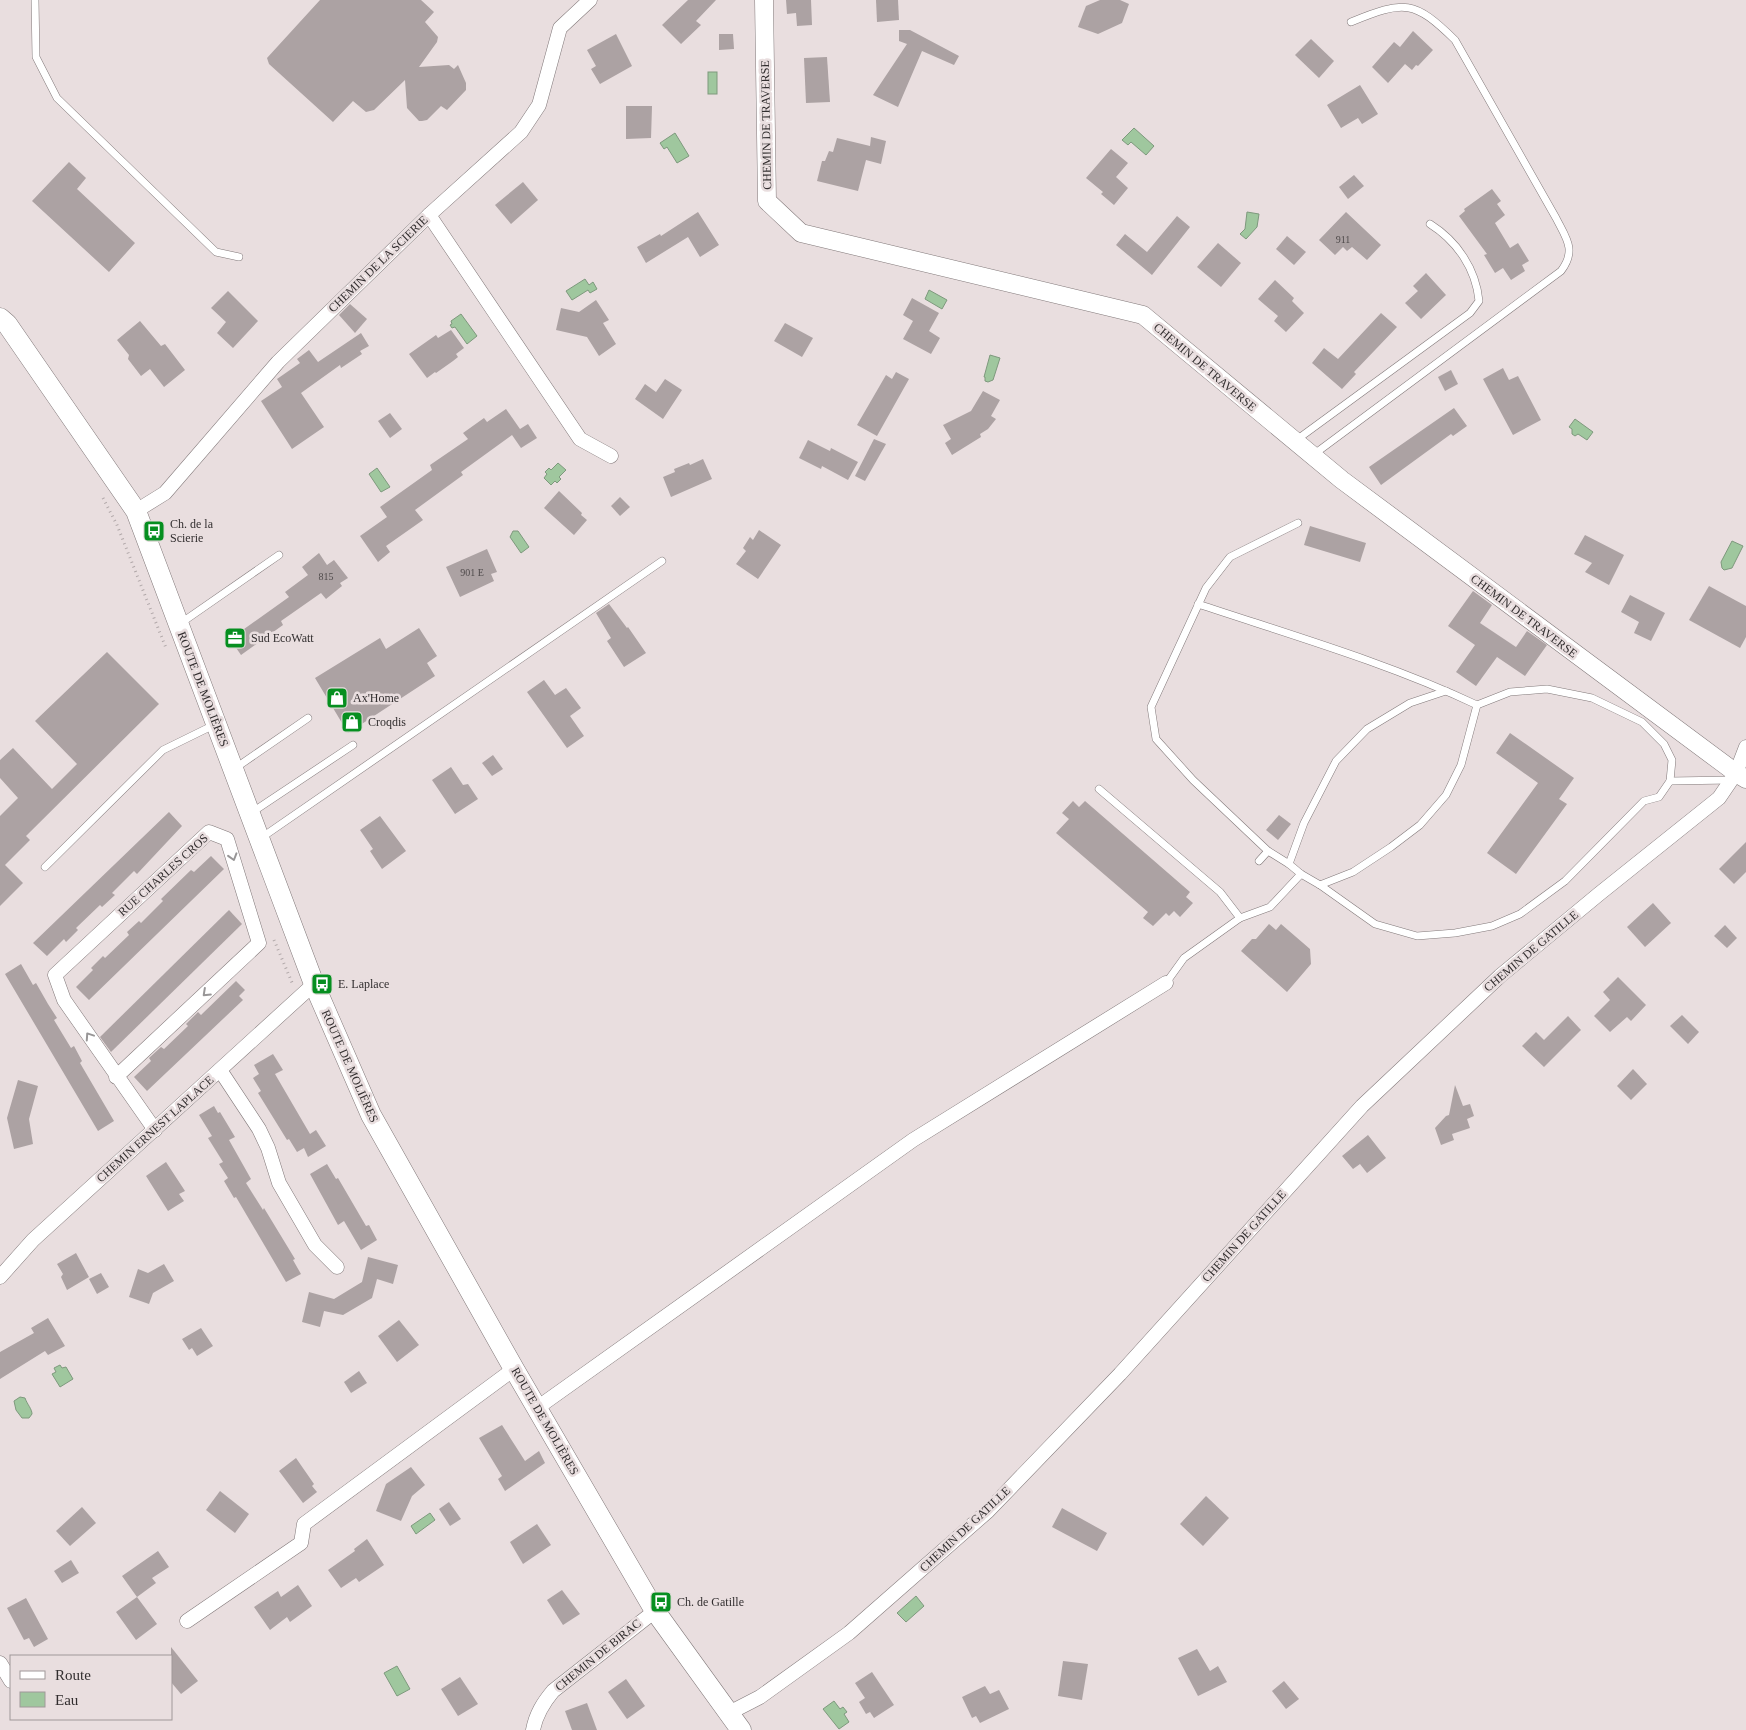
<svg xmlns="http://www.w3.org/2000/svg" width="1746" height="1730" viewBox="0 0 1746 1730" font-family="'Times New Roman',serif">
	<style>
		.water { fill: #9fc79e; stroke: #7e997d }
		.building { fill: #aca2a3 }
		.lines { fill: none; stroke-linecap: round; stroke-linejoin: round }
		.service-casing { stroke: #82797a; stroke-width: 8 }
		.minor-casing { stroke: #82797a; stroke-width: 15 }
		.tertiary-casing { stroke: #82797a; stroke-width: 19 }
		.secondary-casing { stroke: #82797a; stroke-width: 21 }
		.path { stroke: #b1a8a9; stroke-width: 3; stroke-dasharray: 1 4; stroke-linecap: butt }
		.service { stroke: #fff; stroke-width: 7 }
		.minor { stroke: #fff; stroke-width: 14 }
		.tertiary { stroke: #fff; stroke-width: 18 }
		.secondary { stroke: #fff; stroke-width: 20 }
		.oneway { stroke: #989697 }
		.labels { text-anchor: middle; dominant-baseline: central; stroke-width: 5; stroke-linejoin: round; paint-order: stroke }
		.number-label { font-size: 10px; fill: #504b4c }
		.street-label { font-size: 12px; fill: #322e2f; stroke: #e9dedf }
		.poi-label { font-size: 12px; fill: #322e2f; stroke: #e9dedf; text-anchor: start }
	</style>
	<rect width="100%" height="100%" fill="#e9dedf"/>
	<g class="water">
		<rect x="708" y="72" width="9" height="22"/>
		<polygon points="1134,128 1154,146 1146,155 1131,142 1128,145 1122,140"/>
		<polygon points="675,133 689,156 677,163 667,147 664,149 660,143"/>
		<polygon points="1247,212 1259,214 1257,227 1246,239 1240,234 1245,229"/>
		<polygon points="585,279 589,285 593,282 597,289 590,293 588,290 572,300 566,291"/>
		<polygon points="929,290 947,300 942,309 925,299"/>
		<polygon points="461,314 477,336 467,344 455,327 452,328 450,325 452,324 451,321"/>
		<polygon points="990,355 1000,358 993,380 988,382 985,381 985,377 984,377"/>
		<polygon points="1575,419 1593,432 1587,440 1578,434 1575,436 1572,434 1572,429 1569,427"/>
		<polygon points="558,463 566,470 559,477 561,479 557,483 555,481 551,485 544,478 547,474 545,472 549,468 551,470"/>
		<polygon points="377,468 390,487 381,492 369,474"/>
		<polygon points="513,531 518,531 529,547 521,553 510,537"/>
		<polygon points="1732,541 1743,546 1732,568 1724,570 1722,568 1721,562"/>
		<polygon points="60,1365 62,1368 66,1367 73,1379 60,1387 52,1374 56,1372 54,1368"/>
		<path d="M20,1397L25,1398C27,1404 32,1409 32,1414L29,1418H22L16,1410L14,1401Z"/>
		<polygon points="430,1513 435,1520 416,1534 411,1526"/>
		<polygon points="916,1596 924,1606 906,1622 897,1613"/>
		<polygon points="397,1666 410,1689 397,1696 384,1673"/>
		<polygon points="834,1701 840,1709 843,1707 847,1712 844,1714 849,1722 839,1729 823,1709"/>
	</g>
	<g class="building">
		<polygon points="320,0 421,0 434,12 425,22 438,37 437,42 419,67 449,65 454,69 458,65 466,83 466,90 447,110 441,106 427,120 422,121 419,121 407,108 405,80 374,110 366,112 353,101 333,122 269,64 267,58"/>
		<polygon points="688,0 716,0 696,21 701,25 681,44 662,25"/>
		<polygon points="786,0 811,0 812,25 797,26 796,13 787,14"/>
		<polygon points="876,0 898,0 899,20 877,22"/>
		<polygon points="1100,0 1120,0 1129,4 1122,23 1098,34 1078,27 1086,6"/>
		<polygon points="899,30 910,30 959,56 954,65 922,51 898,107 873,95 907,44 899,41"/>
		<polygon points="1413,31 1433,50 1418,66 1416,65 1412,70 1405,64 1388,83 1372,67 1394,42 1400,47"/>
		<polygon points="616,34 632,66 600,84 591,69 596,66 587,50"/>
		<polygon points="719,34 733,34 734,49 719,50"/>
		<polygon points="1311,39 1334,61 1319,78 1295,55"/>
		<polygon points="827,57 830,102 806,103 804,58"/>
		<polygon points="1360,85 1378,114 1362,124 1358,118 1341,128 1327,105"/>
		<polygon points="626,106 652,106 651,138 626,139"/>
		<polygon points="871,137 886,141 881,164 866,160 858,191 817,181 822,161 825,161 829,151 833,152 837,138 870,146"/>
		<polygon points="1111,149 1128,163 1116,177 1128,188 1114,205 1101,194 1103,192 1086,178"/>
		<polygon points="69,162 86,178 77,189 135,243 109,272 32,201"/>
		<polygon points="1354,175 1364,186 1348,199 1339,187"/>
		<polygon points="523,182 538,200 511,224 495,205"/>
		<polygon points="1492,189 1501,201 1497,204 1505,215 1495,223 1510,248 1518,243 1529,261 1522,265 1525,271 1511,280 1503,268 1495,273 1484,255 1487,254 1459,216 1465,211 1464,209"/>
		<polygon points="698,212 719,245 700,257 688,237 646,263 637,247 660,234 661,236"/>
		<polygon points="1346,212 1381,245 1367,260 1352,247 1347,251 1343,247 1335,255 1319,240"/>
		<polygon points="1177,216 1190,227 1152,275 1116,245 1125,234 1147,252"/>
		<polygon points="1287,236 1306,252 1294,265 1276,249"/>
		<polygon points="1218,243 1241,263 1221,287 1197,267"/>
		<polygon points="1426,273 1446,295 1421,319 1405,303 1418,291 1413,286"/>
		<polygon points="1275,280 1294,298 1292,301 1304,313 1286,332 1274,321 1278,316 1258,299"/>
		<polygon points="228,291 258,321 233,348 217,333 226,322 211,308"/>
		<polygon points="912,298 939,313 929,331 940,338 931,354 903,339 913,321 903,315"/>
		<polygon points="596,300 609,320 603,323 616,344 599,356 587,337 556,330 561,308 579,312"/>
		<polygon points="350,304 367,319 355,333 339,315"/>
		<polygon points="1381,313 1397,327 1354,372 1356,374 1342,389 1312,363 1324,348 1338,359"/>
		<polygon points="140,321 161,346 165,344 185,370 164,387 150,369 141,376 128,359 129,355 117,340"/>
		<polygon points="785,323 813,338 802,357 774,341"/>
		<polygon points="451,330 464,348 456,354 458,357 453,361 436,373 435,372 427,378 409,354 436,335 438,338"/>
		<polygon points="361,333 369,346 360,351 362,354 341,368 340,365 301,393 324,427 292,449 261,401 282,387 277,379 300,363 297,359 309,350 318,362"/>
		<polygon points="1503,368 1509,380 1518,376 1541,420 1513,435 1483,379"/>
		<polygon points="1451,370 1458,384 1445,391 1438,377"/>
		<polygon points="896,372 909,379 877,436 857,425 886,375 892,379"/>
		<polygon points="665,379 682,390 663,419 635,399 645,384 656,392"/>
		<polygon points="983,391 1000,400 991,416 996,419 988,429 980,434 981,437 952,455 945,443 951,439 943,425 971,411"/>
		<polygon points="1454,408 1467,426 1453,436 1451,434 1381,485 1369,467"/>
		<polygon points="506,409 520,429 528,424 537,438 521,448 512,435 461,472 463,475 415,510 423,520 386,546 390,552 378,562 360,536 387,517 380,507 432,470 430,465 468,439 463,433 484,418 487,422"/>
		<polygon points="390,413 402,429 390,438 378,421"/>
		<polygon points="874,439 886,444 865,481 855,476"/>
		<polygon points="808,440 830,451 831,448 858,462 848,480 822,466 821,469 799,458"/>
		<polygon points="703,459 712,479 671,497 663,477 675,472 674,469 689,463 690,465"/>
		<polygon points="559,491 582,513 581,515 587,520 574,535 544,508"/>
		<polygon points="620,497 630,507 620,516 611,506"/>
		<polygon points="1310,526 1366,543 1360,562 1304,545"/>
		<polygon points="759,530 781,545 758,579 736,564 746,551 743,548 750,537 753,540"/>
		<polygon points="1585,535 1624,555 1609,585 1585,572 1592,563 1574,554"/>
		<polygon points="487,549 497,572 491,574 494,581 460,597 446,567"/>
		<polygon points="319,553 327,565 334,560 348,578 340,583 342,586 326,599 321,593 281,621 283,625 241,655 230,639 289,597 285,592 308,575 302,567"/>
		<polygon points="1709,586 1746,606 1746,637 1740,648 1689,620"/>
		<polygon points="1473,591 1492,605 1480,623 1516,647 1527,631 1547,645 1525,676 1497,657 1476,686 1456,672 1475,645 1448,626"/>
		<polygon points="1630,595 1665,613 1651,641 1634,633 1639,622 1621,612"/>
		<polygon points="609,604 627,628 628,627 646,653 624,667 607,641 611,638 596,613"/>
		<polygon points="419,628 437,656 427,663 435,676 348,733 315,678 380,638 386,649"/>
		<polygon points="107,652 159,704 26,836 30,840 5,865 23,883 0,906 0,816 18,798 0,778 0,760 13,748 52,789 77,764 35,721"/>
		<polygon points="544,680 555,695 566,688 581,708 570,716 584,736 567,748 527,692"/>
		<polygon points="1510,733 1574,778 1559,799 1567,804 1516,874 1487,853 1538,783 1496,753"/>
		<polygon points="493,755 503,769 492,776 482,763"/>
		<polygon points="451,767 463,785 468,784 478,799 455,814 432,780"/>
		<polygon points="1073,801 1079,807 1085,801 1190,892 1186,897 1193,903 1180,917 1174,911 1169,916 1166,913 1153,926 1143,918 1148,912 1056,833 1069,819 1062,813"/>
		<polygon points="169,812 182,826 137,874 134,871 112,893 115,895 102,907 100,905 76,928 78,930 66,942 64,939 47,956 33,943"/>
		<polygon points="1279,815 1291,824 1278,840 1266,830"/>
		<polygon points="380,816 406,851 382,869 370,851 373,849 360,830"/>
		<polygon points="1746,842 1746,872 1734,884 1719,869"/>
		<polygon points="211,856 224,869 89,1000 76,987 93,970 91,968 103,956 105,958 129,935 127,932 139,921 141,923 163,901 161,899 191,870 194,872"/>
		<polygon points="1653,903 1671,923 1645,947 1627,927"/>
		<polygon points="229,910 242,924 111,1052 100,1037"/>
		<polygon points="1269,924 1276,930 1281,924 1310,949 1311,964 1287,992 1241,951 1252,939 1256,939"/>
		<polygon points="1725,925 1737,938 1727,948 1714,936"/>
		<polygon points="21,964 33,985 36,983 48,1004 57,1018 54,1020 71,1048 74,1046 82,1061 80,1063 114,1121 98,1131 5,974"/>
		<polygon points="1618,977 1646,1005 1631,1021 1627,1017 1610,1032 1594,1016 1610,1000 1603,992"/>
		<polygon points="236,981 245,990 239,996 243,1000 147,1091 134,1077 151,1061 149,1058 161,1047 164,1049 188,1026 186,1024 198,1012 201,1015"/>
		<polygon points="1682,1015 1699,1032 1688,1044 1670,1026"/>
		<polygon points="1568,1016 1581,1030 1544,1067 1522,1046 1536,1032 1544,1040"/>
		<polygon points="273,1054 283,1070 275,1074 310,1134 316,1130 326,1146 308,1157 304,1148 297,1152 289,1139 287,1140 258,1093 261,1091 253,1078 259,1074 254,1065"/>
		<polygon points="1633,1069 1647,1084 1631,1100 1617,1086"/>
		<polygon points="18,1080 38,1086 29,1119 33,1144 14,1149 7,1118"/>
		<polygon points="1455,1085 1463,1106 1470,1104 1474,1116 1467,1119 1470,1128 1452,1134 1454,1140 1441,1145 1435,1128 1446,1116 1449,1115"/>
		<polygon points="214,1106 218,1113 220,1112 235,1137 229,1140 251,1179 246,1183 263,1210 264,1208 295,1259 293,1260 301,1274 286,1282 236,1197 234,1198 224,1181 228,1178 219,1164 223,1162 208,1138 212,1136 199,1115"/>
		<polygon points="1368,1135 1386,1158 1367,1173 1360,1164 1353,1169 1342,1156"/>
		<polygon points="166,1162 185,1191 179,1194 184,1201 168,1211 146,1176"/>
		<polygon points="327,1164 336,1179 338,1178 366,1226 369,1225 377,1240 361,1250 344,1221 338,1225 310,1174"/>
		<polygon points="76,1253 89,1277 67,1290 61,1277 63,1274 57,1264"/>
		<polygon points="368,1257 398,1265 393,1284 377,1279 372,1298 343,1315 324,1311 320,1327 302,1322 309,1292 334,1299 362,1282"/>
		<polygon points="164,1264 174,1281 153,1293 149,1304 129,1297 138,1269 148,1273"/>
		<polygon points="101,1273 109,1287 97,1294 89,1279"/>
		<polygon points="48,1318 65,1346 48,1355 45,1351 0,1379 0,1352 34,1333 31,1328"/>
		<polygon points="399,1320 419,1345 397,1362 378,1336"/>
		<polygon points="201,1328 213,1346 197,1356 192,1348 189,1350 182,1339"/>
		<polygon points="359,1371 367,1383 351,1393 344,1382"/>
		<polygon points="502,1425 525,1461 539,1451 545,1463 505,1491 498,1479 502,1476 479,1438"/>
		<polygon points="296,1458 314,1484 312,1486 317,1492 303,1503 279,1471"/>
		<polygon points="411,1467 425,1485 412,1496 401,1521 376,1511 386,1484"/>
		<polygon points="220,1491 249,1514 235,1533 206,1510"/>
		<polygon points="1206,1496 1229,1518 1203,1546 1180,1524"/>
		<polygon points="449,1502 461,1519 450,1526 439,1509"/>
		<polygon points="82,1507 96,1523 70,1546 56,1531"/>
		<polygon points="1062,1508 1107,1533 1097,1551 1052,1527"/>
		<polygon points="537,1524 551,1545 523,1564 510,1542"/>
		<polygon points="367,1539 384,1565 359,1582 356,1578 341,1588 328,1570 355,1551 354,1549"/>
		<polygon points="158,1551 169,1567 152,1578 156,1583 137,1597 157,1624 136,1640 116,1612 137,1597 122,1576"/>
		<polygon points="71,1560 79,1573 62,1583 54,1571"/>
		<polygon points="298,1585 312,1606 290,1622 287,1617 270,1630 254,1607 278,1591 281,1597"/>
		<polygon points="562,1590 580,1614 563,1625 547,1600"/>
		<polygon points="26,1598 48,1639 34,1647 29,1638 24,1640 7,1608"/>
		<polygon points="171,1647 198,1681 181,1694 171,1682"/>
		<polygon points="1197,1649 1210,1671 1218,1666 1227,1682 1198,1696 1178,1658"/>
		<polygon points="1063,1661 1088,1664 1082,1700 1058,1696"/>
		<polygon points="872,1672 894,1705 874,1718 870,1712 866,1714 859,1702 865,1698 855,1683"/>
		<polygon points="460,1677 478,1704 458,1716 441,1689"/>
		<polygon points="626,1679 645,1706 627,1719 608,1692"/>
		<polygon points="1284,1681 1299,1699 1286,1709 1272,1691"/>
		<polygon points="985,1686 990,1694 999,1690 1009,1709 980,1723 976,1716 972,1718 962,1697"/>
		<polygon points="587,1703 597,1730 572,1730 565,1711"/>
	</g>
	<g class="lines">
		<g class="service-casing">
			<g id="service">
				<polyline points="35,0 36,57 57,98 216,252 239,257"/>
				<path d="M1295,441L1470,313L1479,301C1476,269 1457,241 1430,224"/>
				<path d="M1313,455L1561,271C1577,250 1566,238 1556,218L1455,40C1414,0 1405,0 1351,22"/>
				<path d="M1198,604C1291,635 1388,663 1477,705L1510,692L1547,689L1592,698L1642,722L1664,744L1672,760L1670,781L1659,797L1644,801L1565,881L1520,914L1492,926L1455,933L1417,936L1375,924L1320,885"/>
				<polyline points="181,623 279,555"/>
				<polyline points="1446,691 1410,703 1367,729 1336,761 1304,823 1289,864 1301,874 1320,885 1353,872 1391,847 1420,825 1446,795 1461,765 1477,705"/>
				<polyline points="234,769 308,718"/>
				<polyline points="1670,781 1731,780"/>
				<polyline points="1099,789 1220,892 1240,918"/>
				<polyline points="251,813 353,745"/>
				<polyline points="261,838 662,561"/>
				<polyline points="1268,851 1193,780 1156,739 1151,707 1206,588 1230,557 1298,523"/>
				<polyline points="1259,861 1268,851 1289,864"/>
				<polyline points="45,867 163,750 216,724"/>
				<polyline points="1166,983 1184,958 1240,918 1270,907 1301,874"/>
			</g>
		</g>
		<g class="minor-casing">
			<g id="minor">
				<polyline points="429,215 580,439 611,456"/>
				<polyline points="136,511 165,493 278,362 429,215 521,132 539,105 560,28 590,0"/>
				<polyline points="220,1070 259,1129 268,1148 279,1183 315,1245 337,1267"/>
				<polyline points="116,1077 259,943 227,839 209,832 55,975 64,1000 155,1130"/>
				<polyline points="0,1277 33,1240 314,984"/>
				<polyline points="537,1408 913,1140 1166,983"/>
				<polyline points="187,1621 301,1543 304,1524 514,1369"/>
				<polyline points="0,1663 11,1681"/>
				<polyline points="729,1713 760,1697 849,1633 988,1511 1120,1374 1362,1106 1500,976 1599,894 1719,798 1736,773 1746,747"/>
				<path d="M533,1730C536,1714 543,1703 553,1691L655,1611"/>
			</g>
		</g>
		<g class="tertiary-casing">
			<polyline id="tertiary" points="764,0 767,201 801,233 1143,315 1342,480 1736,773 1746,779"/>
		</g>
		<g class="secondary-casing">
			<polyline id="secondary" points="0,318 7,324 136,511 314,984 371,1115 514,1369 655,1611 741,1730"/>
		</g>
		<g class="path">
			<polyline points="103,498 117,525 166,648"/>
			<polyline points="274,940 293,985"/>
		</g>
		<use href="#service" class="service"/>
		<use href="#minor" class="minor"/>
		<use href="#tertiary" class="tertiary"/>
		<use href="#secondary" class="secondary"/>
	</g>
	<defs><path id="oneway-chevron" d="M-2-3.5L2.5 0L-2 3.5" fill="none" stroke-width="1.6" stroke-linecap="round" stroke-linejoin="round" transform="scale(1.25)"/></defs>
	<g class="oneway">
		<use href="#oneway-chevron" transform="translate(233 857) rotate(73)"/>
		<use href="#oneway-chevron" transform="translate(206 993) rotate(137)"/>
		<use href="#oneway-chevron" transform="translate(89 1036) rotate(-124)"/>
	</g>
	<defs>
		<g id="bus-square" transform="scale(1.125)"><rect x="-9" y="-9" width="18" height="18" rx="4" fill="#068f20" stroke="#e9dedf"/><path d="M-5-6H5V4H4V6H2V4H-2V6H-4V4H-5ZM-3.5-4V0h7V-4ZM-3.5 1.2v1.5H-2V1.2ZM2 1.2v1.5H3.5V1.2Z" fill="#fff"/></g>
		<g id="office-square" transform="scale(1.125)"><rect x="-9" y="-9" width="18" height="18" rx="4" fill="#068f20" stroke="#e9dedf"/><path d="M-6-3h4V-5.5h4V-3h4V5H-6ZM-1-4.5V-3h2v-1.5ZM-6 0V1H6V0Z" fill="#fff"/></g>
		<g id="shop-square" transform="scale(1.125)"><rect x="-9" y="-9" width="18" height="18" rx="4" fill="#068f20" stroke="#e9dedf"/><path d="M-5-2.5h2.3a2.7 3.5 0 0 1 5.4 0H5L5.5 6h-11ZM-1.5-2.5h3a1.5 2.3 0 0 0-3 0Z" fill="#fff"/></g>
	</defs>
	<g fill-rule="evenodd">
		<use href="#bus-square" x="154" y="531"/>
		<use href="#office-square" x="235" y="638"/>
		<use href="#shop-square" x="337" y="698"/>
		<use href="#shop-square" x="352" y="722"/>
		<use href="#bus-square" x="322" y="984"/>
		<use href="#bus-square" x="661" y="1602"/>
	</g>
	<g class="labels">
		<g class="number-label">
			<text x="1343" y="239">911</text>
			<text x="472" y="572">901 E</text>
			<text x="326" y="576">815</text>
		</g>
		<g class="street-label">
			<text transform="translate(766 125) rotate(-91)">CHEMIN DE TRAVERSE</text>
			<text transform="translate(378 264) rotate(-44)">CHEMIN DE LA SCIERIE</text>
			<text transform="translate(1205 367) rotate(40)">CHEMIN DE TRAVERSE</text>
			<text transform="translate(1524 616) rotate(37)">CHEMIN DE TRAVERSE</text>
			<text transform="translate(203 689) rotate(69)">ROUTE DE MOLIÈRES</text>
			<text transform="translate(163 875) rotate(-42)">RUE CHARLES CROS</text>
			<text transform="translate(1531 951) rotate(-40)">CHEMIN DE GATILLE</text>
			<text transform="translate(350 1066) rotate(66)">ROUTE DE MOLIÈRES</text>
			<text transform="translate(155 1129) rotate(-42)">CHEMIN ERNEST LAPLACE</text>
			<text transform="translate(1244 1236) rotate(-48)">CHEMIN DE GATILLE</text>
			<text transform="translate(545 1421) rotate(60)">ROUTE DE MOLIÈRES</text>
			<text transform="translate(965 1529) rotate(-43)">CHEMIN DE GATILLE</text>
			<text transform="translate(598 1655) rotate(-39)">CHEMIN DE BIRAC</text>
		</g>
		<g class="poi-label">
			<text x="170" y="524">Ch. de la<tspan x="170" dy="14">Scierie</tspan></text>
			<text x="251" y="638">Sud EcoWatt</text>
			<text x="353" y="698">Ax'Home</text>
			<text x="368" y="722">Croqdis</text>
			<text x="338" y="984">E. Laplace</text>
			<text x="677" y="1602">Ch. de Gatille</text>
		</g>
	</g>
	<rect x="10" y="1655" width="162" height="65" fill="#e9dedf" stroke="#a09899"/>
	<rect x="20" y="1671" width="25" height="8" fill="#ffffff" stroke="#a09899"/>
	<text x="55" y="1680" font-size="15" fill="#322e2f">Route</text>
	<rect x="20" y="1692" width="25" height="15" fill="#9fc79e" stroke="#a09899"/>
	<text x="55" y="1705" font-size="15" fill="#322e2f">Eau</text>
</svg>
